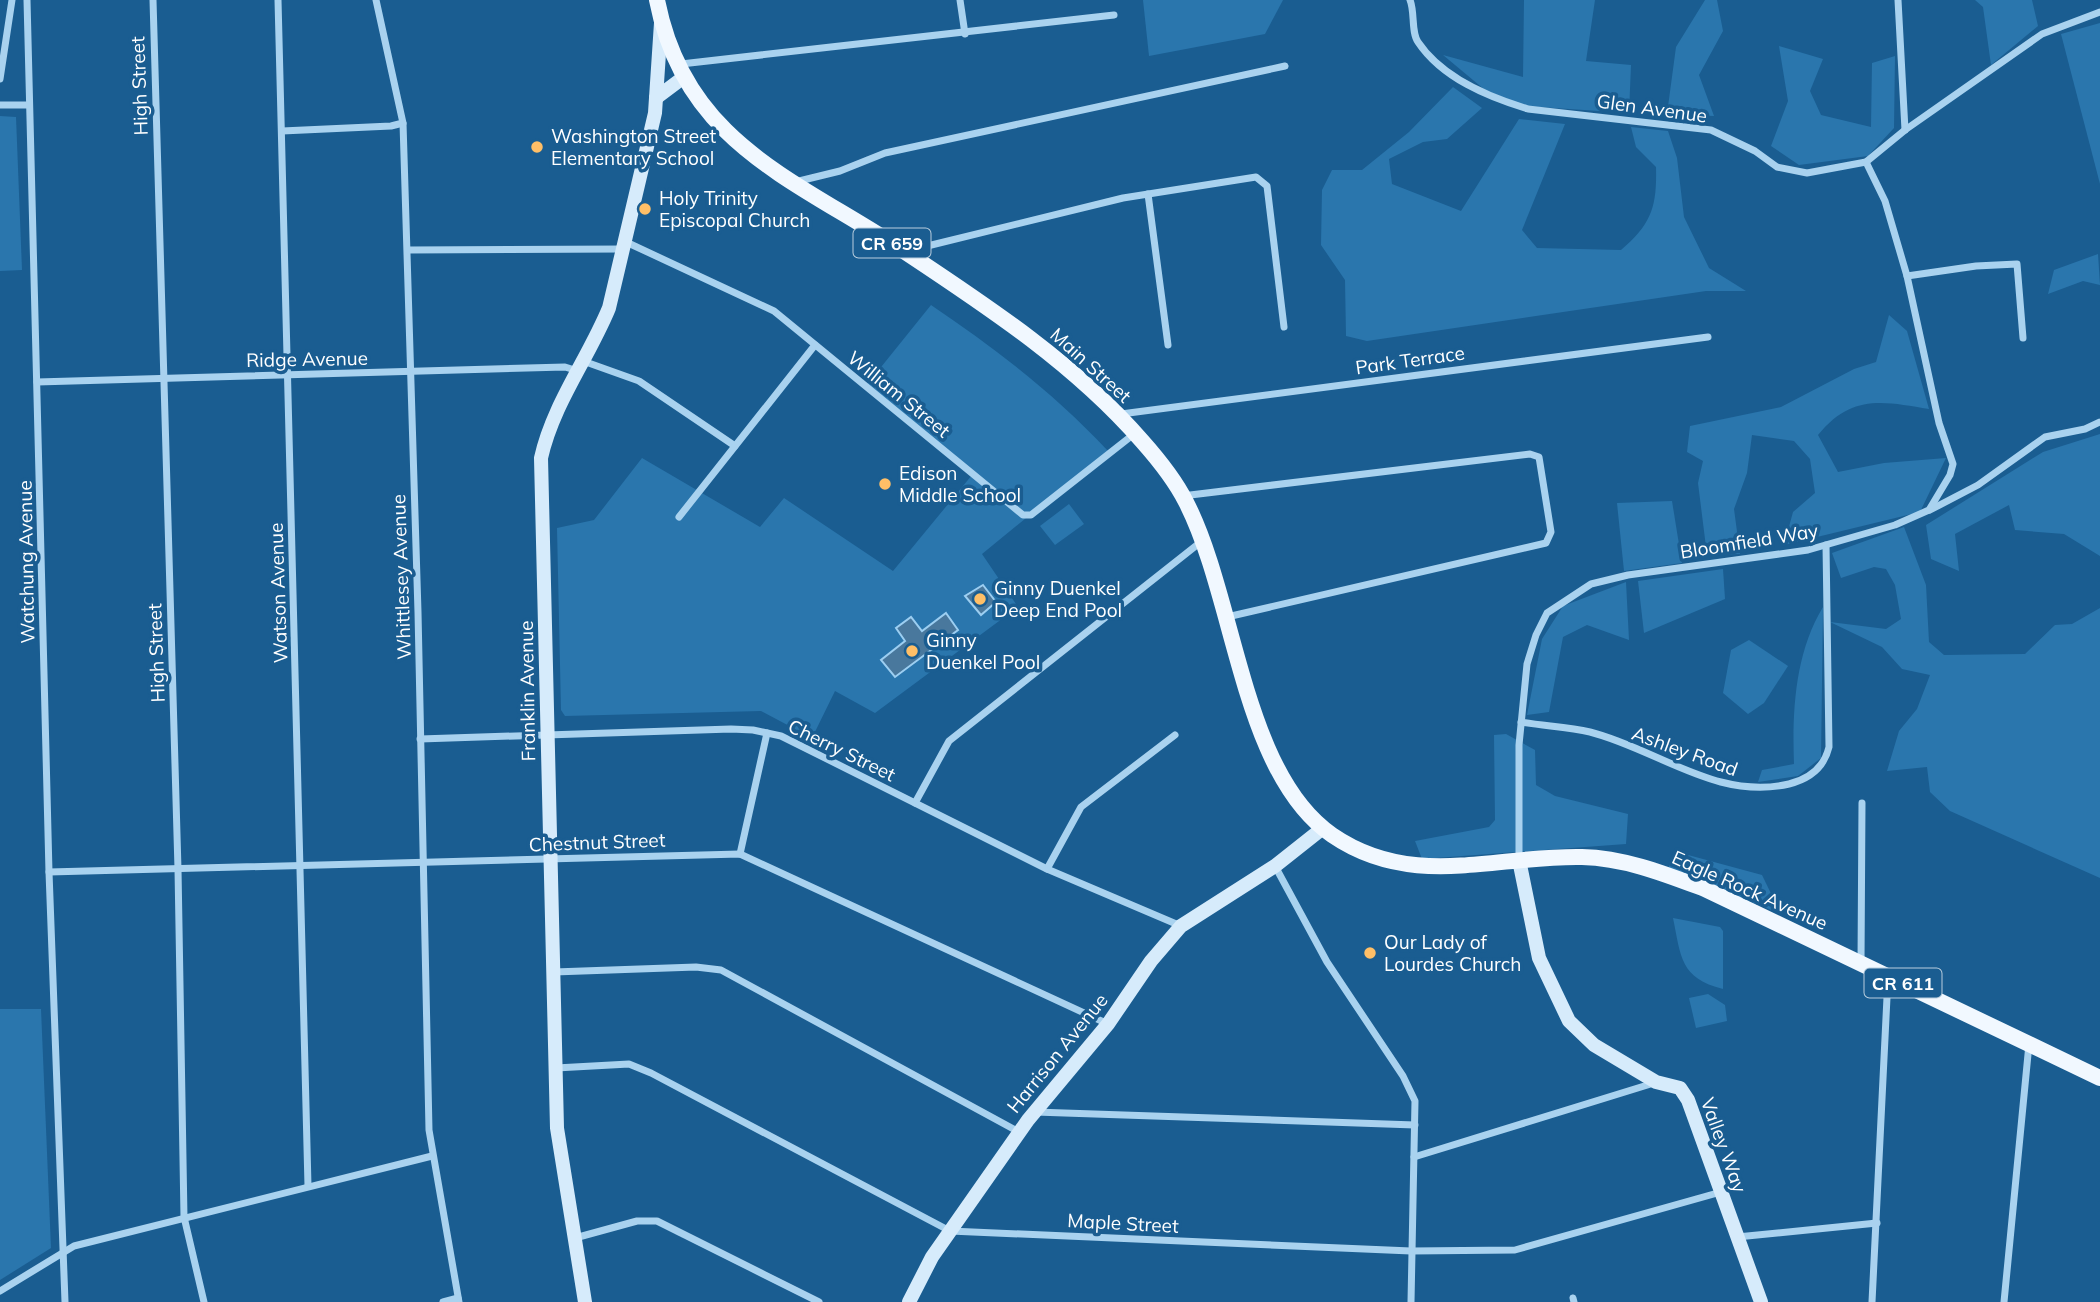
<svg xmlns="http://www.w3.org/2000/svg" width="2100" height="1302" viewBox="0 0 2100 1302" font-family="Mulish,sans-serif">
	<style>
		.green { fill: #2a76ad }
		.water { fill: #49789d; stroke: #9ccef1; stroke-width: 2 }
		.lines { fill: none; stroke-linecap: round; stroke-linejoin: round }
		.street { stroke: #a9d2ef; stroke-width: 7 }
		.secondary { stroke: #d6ebfb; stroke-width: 14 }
		.primary { stroke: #f1f8ff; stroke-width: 16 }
		.poi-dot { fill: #ffbf67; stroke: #1a5d91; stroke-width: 2.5 }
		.labels { text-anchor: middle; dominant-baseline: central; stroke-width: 7; stroke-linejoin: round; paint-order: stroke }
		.shield { fill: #1a5d91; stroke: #bacede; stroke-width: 2 }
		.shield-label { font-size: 18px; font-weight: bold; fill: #fff }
		.street-label { font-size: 19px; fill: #fff; stroke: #1a5d91 }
		.poi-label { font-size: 19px; fill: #fff; stroke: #1a5d91; text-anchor: start }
	</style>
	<rect width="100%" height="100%" fill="#1a5d91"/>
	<g class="green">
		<polygon points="1143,0 1283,0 1265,34 1149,56"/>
		<polygon points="1524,0 1595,0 1586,61 1631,65 1629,113 1524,106 1485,90 1443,55 1523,77"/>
		<polygon points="1705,0 1717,0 1723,31 1699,75 1714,116 1667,114 1676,47"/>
		<polygon points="1975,0 2032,0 2038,26 1991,65 1983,7"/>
		<polygon points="2100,23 2100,184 2061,34"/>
		<polygon points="1779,46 1823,59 1810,91 1821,115 1871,127 1872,63 1895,56 1894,128 1868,156 1799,165 1771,146 1788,101"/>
		<path d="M1453,87L1482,108L1447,139L1423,142L1389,159L1392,184L1461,211L1519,119L1565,124L1522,230L1537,248L1621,250C1652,224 1657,206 1656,167L1636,147L1631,127L1668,131L1677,158L1684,217L1709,268L1746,291H1706L1367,341L1346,336L1345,280L1321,245L1322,190L1332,170H1362L1409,132Z"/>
		<polygon points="0,116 16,117 22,270 0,271"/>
		<polygon points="2098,254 2100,285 2083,281 2048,294 2054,270"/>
		<path d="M931,305C996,349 1055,394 1108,451L982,554L1018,607L875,713L835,691L812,738L761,711L565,716L561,710L557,528L594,520L642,458L760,527L784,498L893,571L972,475L865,387Z"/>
		<path d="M1889,315L1907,331L1929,409C1883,401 1851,394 1818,435L1838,472L1884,463L1946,458L1920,512L1784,545L1793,512L1815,493L1810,459L1794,441L1752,435L1747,473L1734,509L1740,554L1707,555L1698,483L1703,461L1687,452L1690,426L1781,407L1854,369L1876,362Z"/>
		<polygon points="2100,434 2100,556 2064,534 2015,530 2009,505 1955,534 1959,571 1931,559 1926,525 2043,452"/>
		<polygon points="1672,501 1682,563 1624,571 1617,503"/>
		<polygon points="1069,504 1084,524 1055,545 1040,526"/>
		<polygon points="1904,527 1926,585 1929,642 1944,655 2025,654 2055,625 2072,624 2100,608 2100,878 1950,811 1930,792 1927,767 1887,771 1899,731 1917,709 1930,675 1902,669 1882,647 1830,622 1886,629 1901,619 1895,585 1886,569 1874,567 1841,578 1832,553"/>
		<polygon points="1723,569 1725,599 1644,633 1638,581"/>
		<polygon points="1626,582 1629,640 1587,625 1563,637 1549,712 1527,715 1542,639 1563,606"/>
		<path d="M1823,607L1821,758L1798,776L1758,782L1762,770L1794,764C1792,711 1795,653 1823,607Z"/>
		<polygon points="1749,640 1788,666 1764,703 1748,714 1723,693 1731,650"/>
		<polygon points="1506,734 1535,750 1536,785 1555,796 1628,814 1626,844 1422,859 1415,841 1489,827 1495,820 1494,735"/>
		<polygon points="1677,852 1762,875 1781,914 1668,868"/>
		<path d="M1673,918L1720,927L1723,931V989C1680,978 1681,957 1673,918Z"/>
		<polygon points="1708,994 1725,1005 1727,1021 1696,1028 1689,998"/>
		<polygon points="0,1009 41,1009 51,1248 0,1280"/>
	</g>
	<g class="water">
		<polygon points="983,585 996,602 981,615 965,596"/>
		<polygon points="946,613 958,630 895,677 881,660 905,641 896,628 911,617 922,631"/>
	</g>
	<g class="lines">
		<g class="street">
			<polyline points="27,0 49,872 65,1302"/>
			<polyline points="153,0 178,869 184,1217 204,1302"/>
			<polyline points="278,0 308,1186"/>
			<polyline points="376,0 403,123 418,612 429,1130 459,1302"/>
			<polyline points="960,0 965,34"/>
			<path d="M1410,0C1415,12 1411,32 1418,42C1442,78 1488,97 1528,109L1711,130L1755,151L1777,167L1807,173L1866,162L1905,130L2042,34L2100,12"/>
			<polyline points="1898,0 1905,130"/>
			<polyline points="681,64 1114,15"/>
			<polyline points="0,79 12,0"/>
			<polyline points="0,105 29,105"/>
			<polyline points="282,131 391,126 403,123"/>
			<polyline points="795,182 840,171 885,153 1285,66"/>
			<polyline points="1148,194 1168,345"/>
			<polyline points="626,242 774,311 1023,515 1031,515 1134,434"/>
			<polyline points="408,250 624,249"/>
			<polyline points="907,251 1123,198 1256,177 1267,186 1284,327"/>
			<polyline points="1907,276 1976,266 2017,264 2023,338"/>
			<polyline points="583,361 639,381 735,446"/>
			<polyline points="37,382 565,367 578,371"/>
			<polyline points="1121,414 1708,337"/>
			<polyline points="1182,496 1530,454 1539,457 1551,532 1546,543 1227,617"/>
			<polyline points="1930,510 1978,485 2045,437 2085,429 2100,422"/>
			<polyline points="679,517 815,345"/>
			<path d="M1521,722C1544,726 1568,727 1590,732C1657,749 1717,801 1789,784C1809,779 1824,768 1829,747L1826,545"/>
			<polyline points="420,739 731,729 753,730 781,736 1047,869 1181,926"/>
			<polyline points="915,803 949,741 1202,541"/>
			<polyline points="740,854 767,733"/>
			<polyline points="1519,860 1519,745 1527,664 1536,635 1547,613 1591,584 1628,575 1808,550 1895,525 1929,510 1950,475 1953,464 1939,423 1907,276 1885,201 1866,162"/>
			<polyline points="1275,866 1327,962 1403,1076 1415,1101 1411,1302"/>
			<polyline points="1047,869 1081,807 1175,735"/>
			<polyline points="49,872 740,854 1108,1024"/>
			<polyline points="1861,962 1862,803"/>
			<polyline points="554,972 696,967 721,970 1019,1132"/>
			<polyline points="556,1068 629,1064 651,1073 950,1231 1411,1251 1515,1250 1721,1192"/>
			<polyline points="1035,1112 1415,1125"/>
			<polyline points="1414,1157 1654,1083"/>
			<polyline points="1737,1237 1877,1223"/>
			<polyline points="575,1238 637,1221 657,1221 819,1302"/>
			<polyline points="0,1291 74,1246 432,1156"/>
			<polyline points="1573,1298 1574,1302"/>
			<polyline points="443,1302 458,1298"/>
			<polyline points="1872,1302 1888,977"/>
			<polyline points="2004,1302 2029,1044"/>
		</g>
		<g class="secondary">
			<polyline points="656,98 684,77"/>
			<polyline points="1519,860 1539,958 1569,1021 1594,1045 1656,1082 1680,1088 1688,1100 1761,1302"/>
			<path d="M585,1302L557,1128L541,458C553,404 588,359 609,308L655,113L661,23"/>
			<polyline points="909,1302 932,1257 1028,1120 1108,1024 1151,961 1181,926 1275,866 1323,828"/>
		</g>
		<path class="primary" d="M657,0C685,145 798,180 907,253C990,308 1076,365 1142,441C1158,459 1175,480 1186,502C1236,599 1242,773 1332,835C1412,890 1494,855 1582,857C1625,858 1665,874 1705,889L2100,1078"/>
	</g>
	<g class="poi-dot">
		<circle cx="537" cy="147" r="7"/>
		<circle cx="645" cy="209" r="7"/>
		<circle cx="885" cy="484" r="7"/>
		<circle cx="980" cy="599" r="7"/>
		<circle cx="912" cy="651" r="7"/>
		<circle cx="1370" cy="953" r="7"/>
	</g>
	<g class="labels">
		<g class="shield">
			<rect x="853.5" y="228.5" width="77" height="29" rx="5"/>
			<rect x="1864.5" y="968.5" width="77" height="29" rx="5"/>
		</g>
		<g class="shield-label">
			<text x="892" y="243">CR 659</text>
			<text x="1903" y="983">CR 611</text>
		</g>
		<g class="street-label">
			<text transform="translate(139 86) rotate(-92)">High Street</text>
			<text transform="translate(1652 108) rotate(8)">Glen Avenue</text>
			<text transform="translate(307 359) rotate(-1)">Ridge Avenue</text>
			<text transform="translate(1410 360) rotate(-8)">Park Terrace</text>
			<text transform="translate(1091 365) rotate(42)">Main Street</text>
			<text transform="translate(899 394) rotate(39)">William Street</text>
			<text transform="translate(1749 541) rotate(-9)">Bloomfield Way</text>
			<text transform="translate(26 562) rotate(-91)">Watchung Avenue</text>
			<text transform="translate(401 577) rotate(-92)">Whittlesey Avenue</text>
			<text transform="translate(278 593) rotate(-92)">Watson Avenue</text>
			<text transform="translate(156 653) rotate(-92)">High Street</text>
			<text transform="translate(527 691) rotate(-91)">Franklin Avenue</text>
			<text transform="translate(842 750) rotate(26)">Cherry Street</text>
			<text transform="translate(1685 751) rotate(20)">Ashley Road</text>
			<text transform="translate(597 842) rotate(-2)">Chestnut Street</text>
			<text transform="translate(1750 890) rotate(24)">Eagle Rock Avenue</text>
			<text transform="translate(1057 1053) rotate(-51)">Harrison Avenue</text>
			<text transform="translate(1724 1145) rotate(70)">Valley Way</text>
			<text transform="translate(1123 1223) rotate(3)">Maple Street</text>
		</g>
		<g class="poi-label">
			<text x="551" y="136">Washington Street<tspan x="551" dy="22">Elementary School</tspan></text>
			<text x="659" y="198">Holy Trinity<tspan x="659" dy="22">Episcopal Church</tspan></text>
			<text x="899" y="473">Edison<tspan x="899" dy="22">Middle School</tspan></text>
			<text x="994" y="588">Ginny Duenkel<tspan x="994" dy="22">Deep End Pool</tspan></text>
			<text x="926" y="640">Ginny<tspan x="926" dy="22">Duenkel Pool</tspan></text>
			<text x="1384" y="942">Our Lady of<tspan x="1384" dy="22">Lourdes Church</tspan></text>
		</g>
	</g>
</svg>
